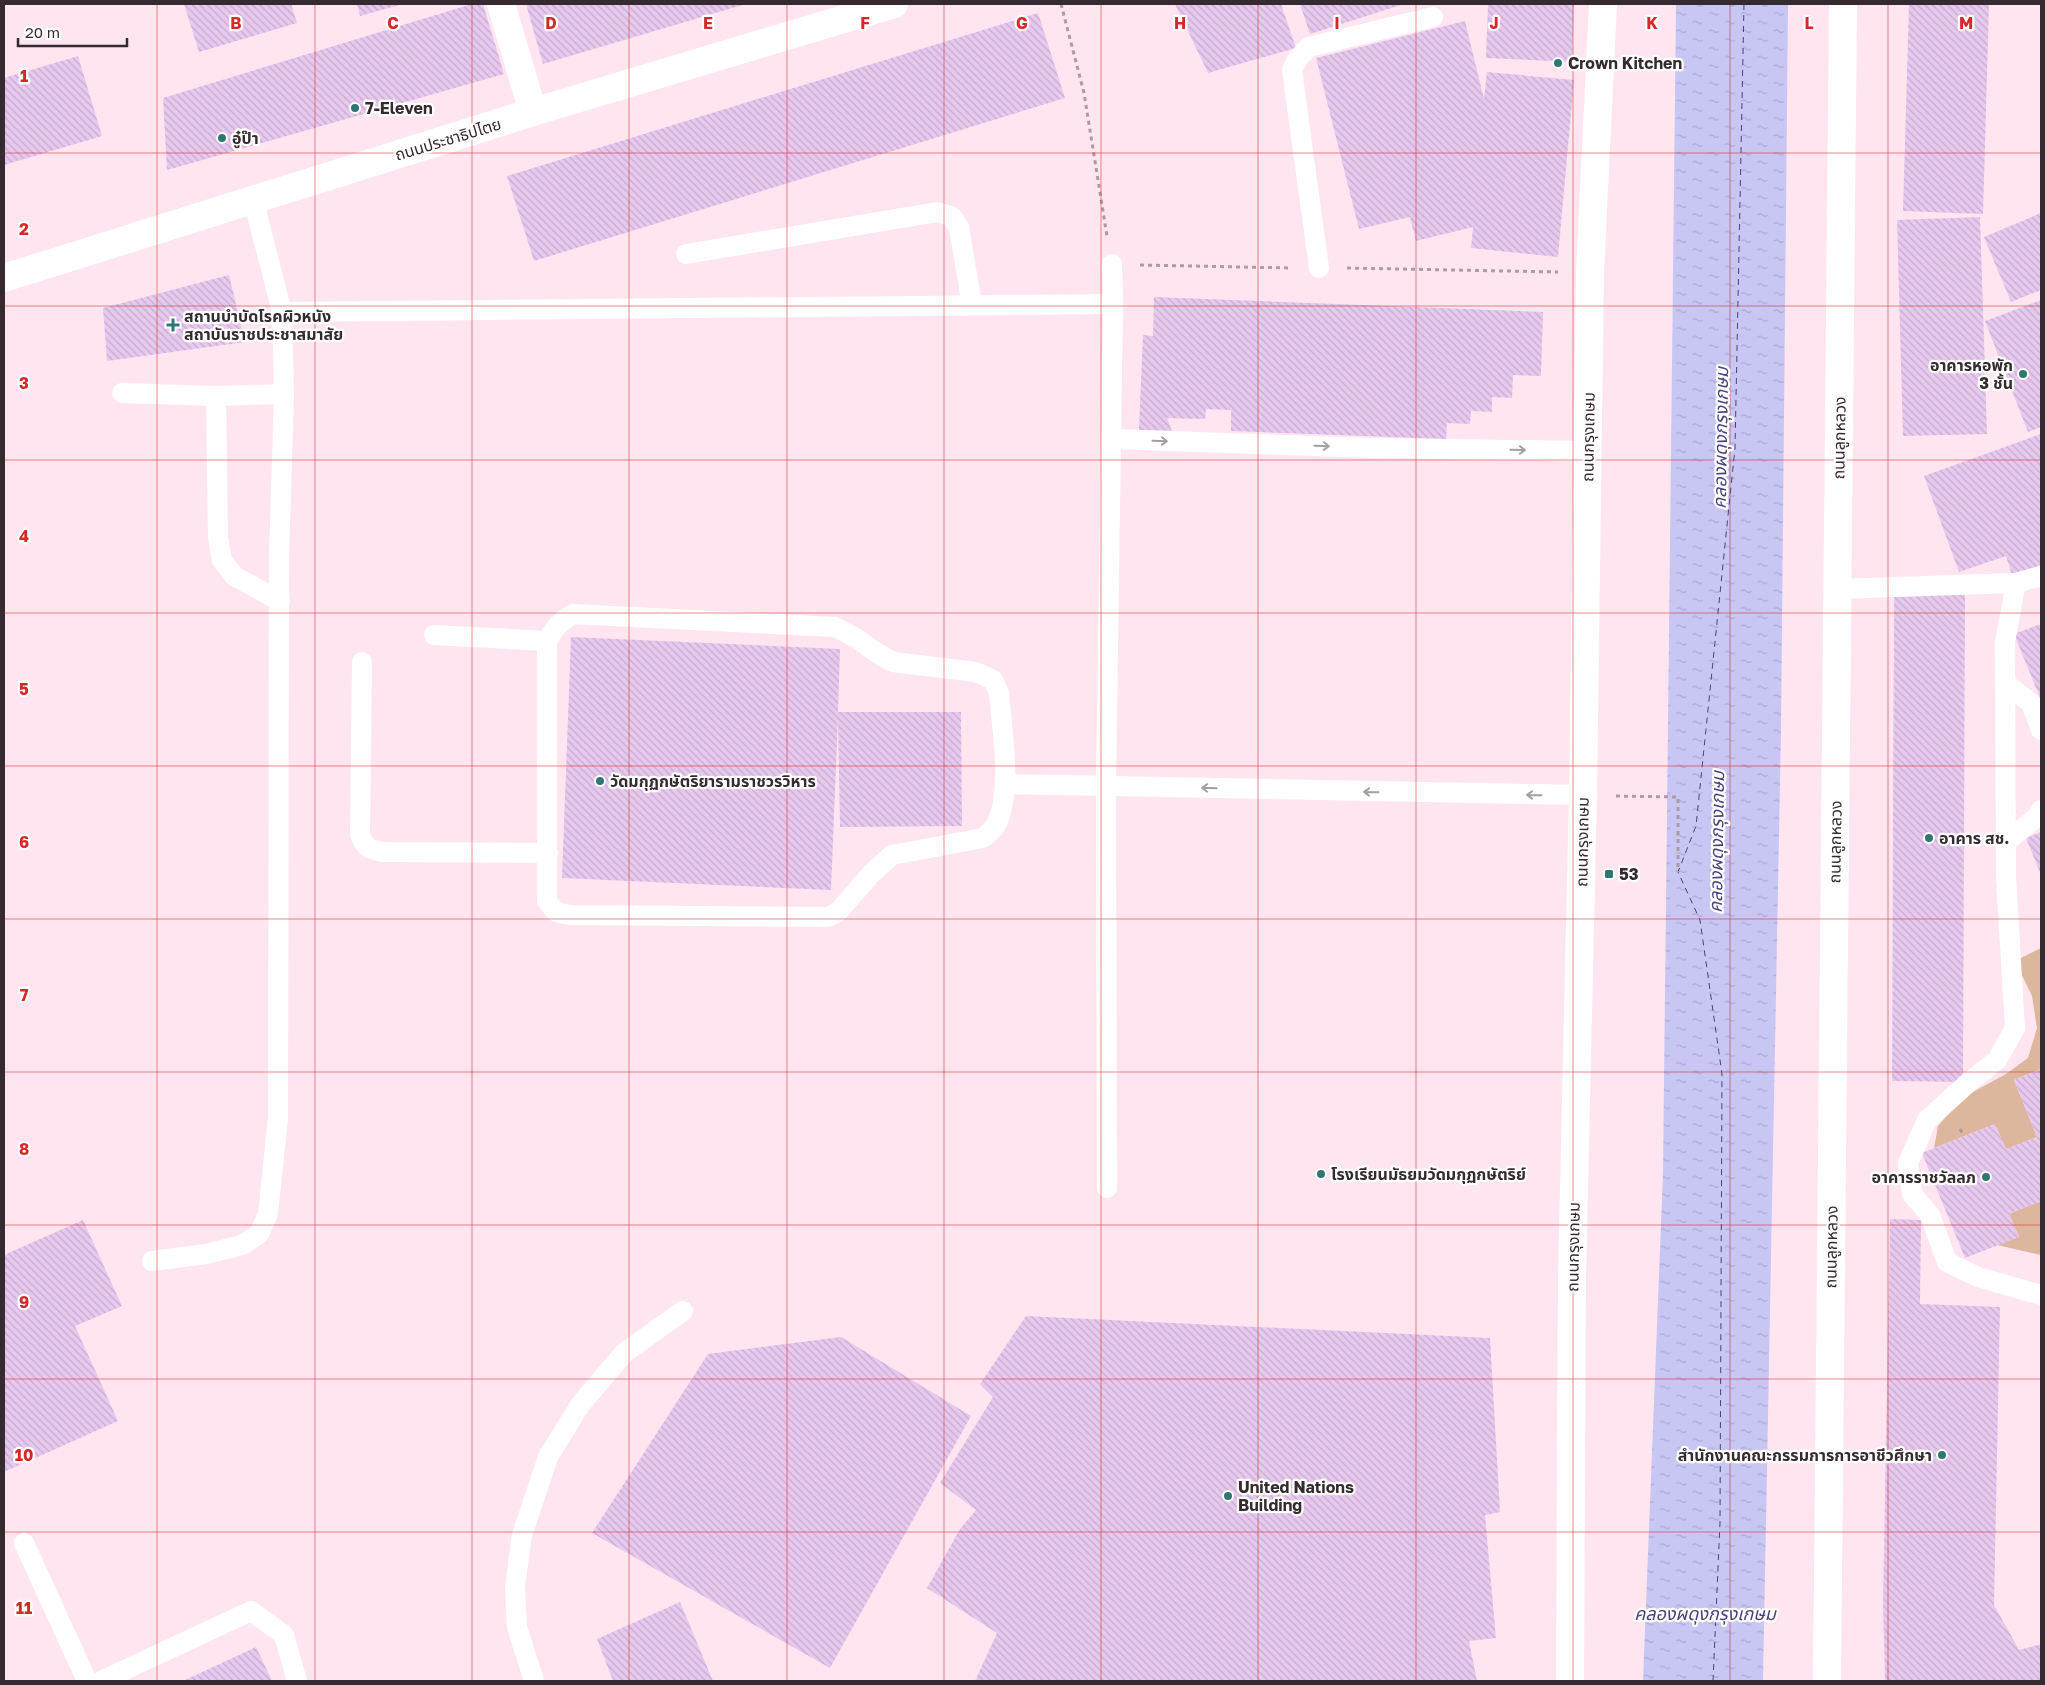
<svg xmlns="http://www.w3.org/2000/svg" width="2045" height="1685" viewBox="0 0 2045 1685" font-family="'Golos Text','Noto Sans Thai',sans-serif">
	<style>
		.grass { fill: #ddb79d }
		.water { fill: url(#water-ripples) }
		.lines { fill: none; stroke-linecap: round; stroke-linejoin: round }
		.ferry { stroke: #49437b; stroke-width: 1; stroke-dasharray: 6 5; stroke-linecap: butt }
		.building { fill: url(#building-back-hatch) }
		.path { stroke: #ae9aa2; stroke-width: 3; stroke-dasharray: 4 4; stroke-linecap: butt }
		.service { stroke: #fff; stroke-width: 20 }
		.minor { stroke: #fff; stroke-width: 28 }
		.tertiary { stroke: #fff; stroke-width: 28 }
		.secondary { stroke: #fff; stroke-width: 28 }
		.oneway { stroke: #a49fa1 }
		.grid { fill: none; stroke: #d62828; stroke-width: 1; stroke-opacity: 0.55 }
		.poi-dot { fill: #2f7774; stroke: #fff; stroke-width: 2 }
		.labels { text-anchor: middle; dominant-baseline: central; stroke-width: 4.5; stroke-linejoin: round; paint-order: stroke }
		.poi-label { font-size: 16px; font-weight: bold; fill: #352a2f; stroke: #fff; text-anchor: start }
		.street-label { font-size: 16px; fill: #352a2f; stroke: #fff }
		.water-label { font-size: 18px; font-style: italic; fill: #49437b; stroke: #fff }
		.grid-label { font-size: 16px; text-anchor: middle; font-weight: bold; fill: #d62828; stroke: #fff; stroke-width: 4.5; stroke-linejoin: round; paint-order: stroke }
	</style>
	<defs>
		<pattern id="water-ripples" width="26" height="14" patternUnits="userSpaceOnUse" patternTransform="scale(1.25)"><rect width="26" height="14" fill="#c8c6f3"/><path d="M2 4q2-2 4 0t4 0M15 11q2-2 4 0t4 0" fill="none" stroke="#acaad1"/></pattern>
		<pattern id="building-back-hatch" width="6" height="6" patternUnits="userSpaceOnUse" patternTransform="scale(1.25)"><rect width="6" height="6" fill="#e7c8ef"/><path d="M-1 5l2 2M0 0l6 6M5-1l2 2" fill="none" stroke="#c7accd"/></pattern>
	</defs>
	<rect width="100%" height="100%" fill="#ffe5f0"/>
	<g class="grass">
		<polygon points="2041,948 2041,1069 2014,1080 2037,1137 2006,1149 1995,1124 1934,1148 1938,1126 1962,1098 2006,1074 2028,1058 2037,1028 2032,996 2015,961"/>
		<polygon points="2041,1201 2041,1255 1997,1245 2019,1237 2009,1214"/>
	</g>
	<polygon class="water" points="1676,4 1788,4 1781,729 1763,1681 1643,1681 1663,1173"/>
	<g class="lines">
		<polyline class="ferry" points="1713,1681 1720,1523 1722,1074 1700,920 1678,872 1696,826 1735,448 1744,4"/>
	</g>
	<g class="building">
		<polygon points="184,4 291,4 297,23 199,52"/>
		<polygon points="357,4 403,4 360,16"/>
		<polygon points="472,4 483,4 504,74 167,170 163,98"/>
		<polygon points="526,4 746,4 543,64"/>
		<polygon points="1175,4 1281,4 1296,48 1208,73"/>
		<polygon points="1300,4 1404,4 1310,34"/>
		<polygon points="1488,4 1574,4 1572,62 1486,58"/>
		<polygon points="1909,4 1989,4 1983,214 1903,211"/>
		<polygon points="1038,13 1065,98 534,261 507,176"/>
		<polygon points="1465,21 1484,99 1487,72 1574,80 1558,257 1471,248 1473,227 1416,241 1410,217 1359,229 1316,58"/>
		<polygon points="78,56 102,136 4,165 4,78"/>
		<polygon points="2041,213 2041,290 2011,302 1984,237"/>
		<polygon points="1980,217 1987,434 1903,436 1897,220"/>
		<polygon points="229,275 245,342 107,361 103,308"/>
		<polygon points="1154,297 1543,312 1541,376 1513,375 1512,398 1492,397 1492,412 1471,411 1470,424 1447,423 1446,439 1231,431 1231,410 1206,409 1205,419 1167,418 1172,431 1139,430 1143,335 1153,336"/>
		<polygon points="2041,300 2041,427 2028,432 1985,321"/>
		<polygon points="2041,434 2041,565 2012,575 2006,556 1959,572 1924,476"/>
		<polygon points="1894,593 1965,594 1963,1082 1892,1081"/>
		<polygon points="2041,624 2041,700 2014,634"/>
		<polygon points="571,637 840,649 838,712 961,712 962,826 840,827 838,717 831,890 562,878"/>
		<polygon points="2041,832 2041,875 2026,838"/>
		<polygon points="2041,1069 2041,1201 2009,1214 2019,1237 1965,1258 1922,1153 1995,1124 2006,1149 2037,1137 2014,1080"/>
		<polygon points="1890,1219 1921,1220 1920,1304 2000,1307 1994,1605 2019,1650 2041,1644 2041,1681 1885,1681 1883,1603"/>
		<polygon points="83,1220 122,1306 75,1326 118,1421 4,1472 4,1255"/>
		<polygon points="1026,1316 1490,1338 1500,1512 1485,1515 1496,1638 1469,1641 1477,1681 975,1681 997,1633 927,1588 960,1529 976,1510 940,1483 993,1397 980,1384"/>
		<polygon points="841,1337 971,1416 830,1668 592,1533 708,1354"/>
		<polygon points="680,1602 713,1681 613,1681 597,1639"/>
		<polygon points="256,1647 272,1681 183,1681"/>
	</g>
	<g class="lines">
		<g class="path">
			<polyline points="1061,4 1084,93 1107,236"/>
			<polyline points="1140,265 1291,268"/>
			<polyline points="1347,268 1558,272"/>
			<polyline points="1616,796 1678,797 1678,872"/>
			<polyline points="1960,1129 1964,1136"/>
		</g>
		<g class="service">
			<polyline points="686,254 937,212 951,216 959,227 972,305"/>
			<polyline points="1319,268 1292,70 1298,58 1309,47 1433,17"/>
			<polyline points="282,312 1113,304"/>
			<polyline points="122,393 216,396 284,394"/>
			<polyline points="216,396 218,538 222,560 234,576 280,601"/>
			<polyline points="1111,439 1372,448 1588,451"/>
			<polyline points="2016,583 2005,642 2006,878 2015,1028 1997,1060 1968,1083 1927,1120 1908,1163 1912,1194 1930,1215 1947,1262 1978,1277 2041,1295"/>
			<polyline points="1837,589 2016,583 2041,576"/>
			<path d="M573,614L835,627L858,639L874,651L893,662L976,672L993,680L999,693C1002,733 1012,783 998,821C995,829 989,833 983,838L892,855L871,874L838,912L828,917L569,915L556,912L547,901V641C554,629 560,621 573,614Z"/>
			<polyline points="434,635 547,641"/>
			<path d="M362,662L360,834C364,848 370,850 384,852L548,853"/>
			<polyline points="2005,683 2031,703 2041,730"/>
			<polyline points="1006,784 1583,795"/>
			<polyline points="2006,842 2038,816 2041,810"/>
			<polyline points="1107,1188 1106,785 1113,304 1112,264"/>
			<polyline points="152,1261 206,1254 242,1245 259,1234 268,1214 278,1118 279,557 284,394 282,312 253,199"/>
			<polyline points="24,1543 87,1681"/>
			<polyline points="101,1681 251,1611 284,1635 297,1681"/>
			<polyline points="534,1681 517,1627 515,1586 522,1535 548,1457 580,1405 624,1353 683,1311"/>
		</g>
		<polyline class="minor" points="501,4 533,112"/>
		<polyline class="tertiary" points="1827,1681 1843,4"/>
		<g class="secondary">
			<polyline points="4,278 533,112 894,4"/>
			<polyline points="1570,1681 1572,1276 1583,795 1590,272 1603,4"/>
		</g>
	</g>
	<defs><path id="oneway-shaft" d="M-6 0H5M1.5-3L5.5 0L1.5 3" fill="none" stroke-width="1.6" stroke-linecap="round" stroke-linejoin="round" transform="scale(1.25)"/></defs>
	<g class="oneway">
		<use href="#oneway-shaft" transform="translate(1160 441) rotate(2)"/>
		<use href="#oneway-shaft" transform="translate(1322 446) rotate(2)"/>
		<use href="#oneway-shaft" transform="translate(1518 450) rotate(1)"/>
		<use href="#oneway-shaft" transform="translate(1209 788) rotate(-178)"/>
		<use href="#oneway-shaft" transform="translate(1371 792) rotate(-179)"/>
		<use href="#oneway-shaft" transform="translate(1534 795) rotate(-179)"/>
	</g>
	<path class="grid" d="M157,4V1681M315,4V1681M472,4V1681M629,4V1681M787,4V1681M944,4V1681M1101,4V1681M1258,4V1681M1416,4V1681M1573,4V1681M1730,4V1681M1888,4V1681M4,153H2041M4,306H2041M4,460H2041M4,613H2041M4,766H2041M4,919H2041M4,1072H2041M4,1225H2041M4,1379H2041M4,1532H2041"/>
	<g class="poi-dot">
		<circle cx="1558" cy="63" r="5"/>
		<circle cx="355" cy="108" r="5"/>
		<circle cx="222" cy="138" r="5"/>
		<path d="M170.5 317.5h5v5h5v5h-5v5h-5v-5h-5v-5h5z"/>
		<circle cx="2023" cy="374" r="5"/>
		<circle cx="600" cy="781" r="5"/>
		<circle cx="1929" cy="838" r="5"/>
		<rect x="1604" y="869" width="10" height="10" rx="2.5"/>
		<circle cx="1321" cy="1174" r="5"/>
		<circle cx="1986" cy="1177" r="5"/>
		<circle cx="1942" cy="1455" r="5"/>
		<circle cx="1228" cy="1496" r="5"/>
	</g>
	<g class="labels">
		<g class="poi-label">
			<text x="1568" y="63">Crown Kitchen</text>
			<text x="365" y="108">7-Eleven</text>
			<text x="232" y="138">อู๋ป๊า</text>
			<text x="184" y="316">สถานบำบัดโรคผิวหนัง<tspan x="184" dy="18">สถาบันราชประชาสมาสัย</tspan></text>
			<text x="2013" y="365" text-anchor="end">อาคารหอพัก<tspan x="2013" dy="18">3 ชั้น</tspan></text>
			<text x="610" y="781">วัดมกุฏกษัตริยารามราชวรวิหาร</text>
			<text x="1939" y="838">อาคาร สช.</text>
			<text x="1619" y="874">53</text>
			<text x="1331" y="1174">โรงเรียนมัธยมวัดมกุฏกษัตริย์</text>
			<text x="1976" y="1177" text-anchor="end">อาคารราชวัลลภ</text>
			<text x="1932" y="1455" text-anchor="end">สำนักงานคณะกรรมการการอาชีวศึกษา</text>
			<text x="1238" y="1487">United Nations<tspan x="1238" dy="18">Building</tspan></text>
		</g>
		<g class="street-label">
			<text transform="translate(448 139) rotate(-17)">ถนนประชาธิปไตย</text>
			<text transform="translate(1588 437) rotate(-89)">ถนนกรุงเกษม</text>
			<text transform="translate(1839 438) rotate(-89)">ถนนลูกหลวง</text>
			<text transform="translate(1582 842) rotate(-89)">ถนนกรุงเกษม</text>
			<text transform="translate(1835 842) rotate(-89)">ถนนลูกหลวง</text>
			<text transform="translate(1573 1247) rotate(-89)">ถนนกรุงเกษม</text>
			<text transform="translate(1831 1247) rotate(-89)">ถนนลูกหลวง</text>
		</g>
		<g class="water-label">
			<text transform="translate(1720 438) rotate(-89)">คลองผดุงกรุงเกษม</text>
			<text transform="translate(1716 842) rotate(-89)">คลองผดุงกรุงเกษม</text>
			<text x="1705" y="1613">คลองผดุงกรุงเกษม</text>
		</g>
	</g>
	<g class="grid-label">
		<text x="236" y="29">B</text>
		<text x="393" y="29">C</text>
		<text x="551" y="29">D</text>
		<text x="708" y="29">E</text>
		<text x="865" y="29">F</text>
		<text x="1022" y="29">G</text>
		<text x="1180" y="29">H</text>
		<text x="1337" y="29">I</text>
		<text x="1494" y="29">J</text>
		<text x="1652" y="29">K</text>
		<text x="1809" y="29">L</text>
		<text x="1966" y="29">M</text>
		<text x="24" y="82">1</text>
		<text x="24" y="235">2</text>
		<text x="24" y="389">3</text>
		<text x="24" y="542">4</text>
		<text x="24" y="695">5</text>
		<text x="24" y="848">6</text>
		<text x="24" y="1001">7</text>
		<text x="24" y="1155">8</text>
		<text x="24" y="1308">9</text>
		<text x="24" y="1461">10</text>
		<text x="24" y="1614">11</text>
	</g>
	<rect width="2045" height="1685" fill="none" stroke="#352a2f" stroke-width="10"/>
	<path d="M18 38v8h109v-8" fill="none" stroke="#352a2f" stroke-width="2.5"/>
	<text x="25" y="38" font-size="15" fill="#352a2f" stroke="#ffffff" stroke-width="4" paint-order="stroke">20 m</text>
</svg>
